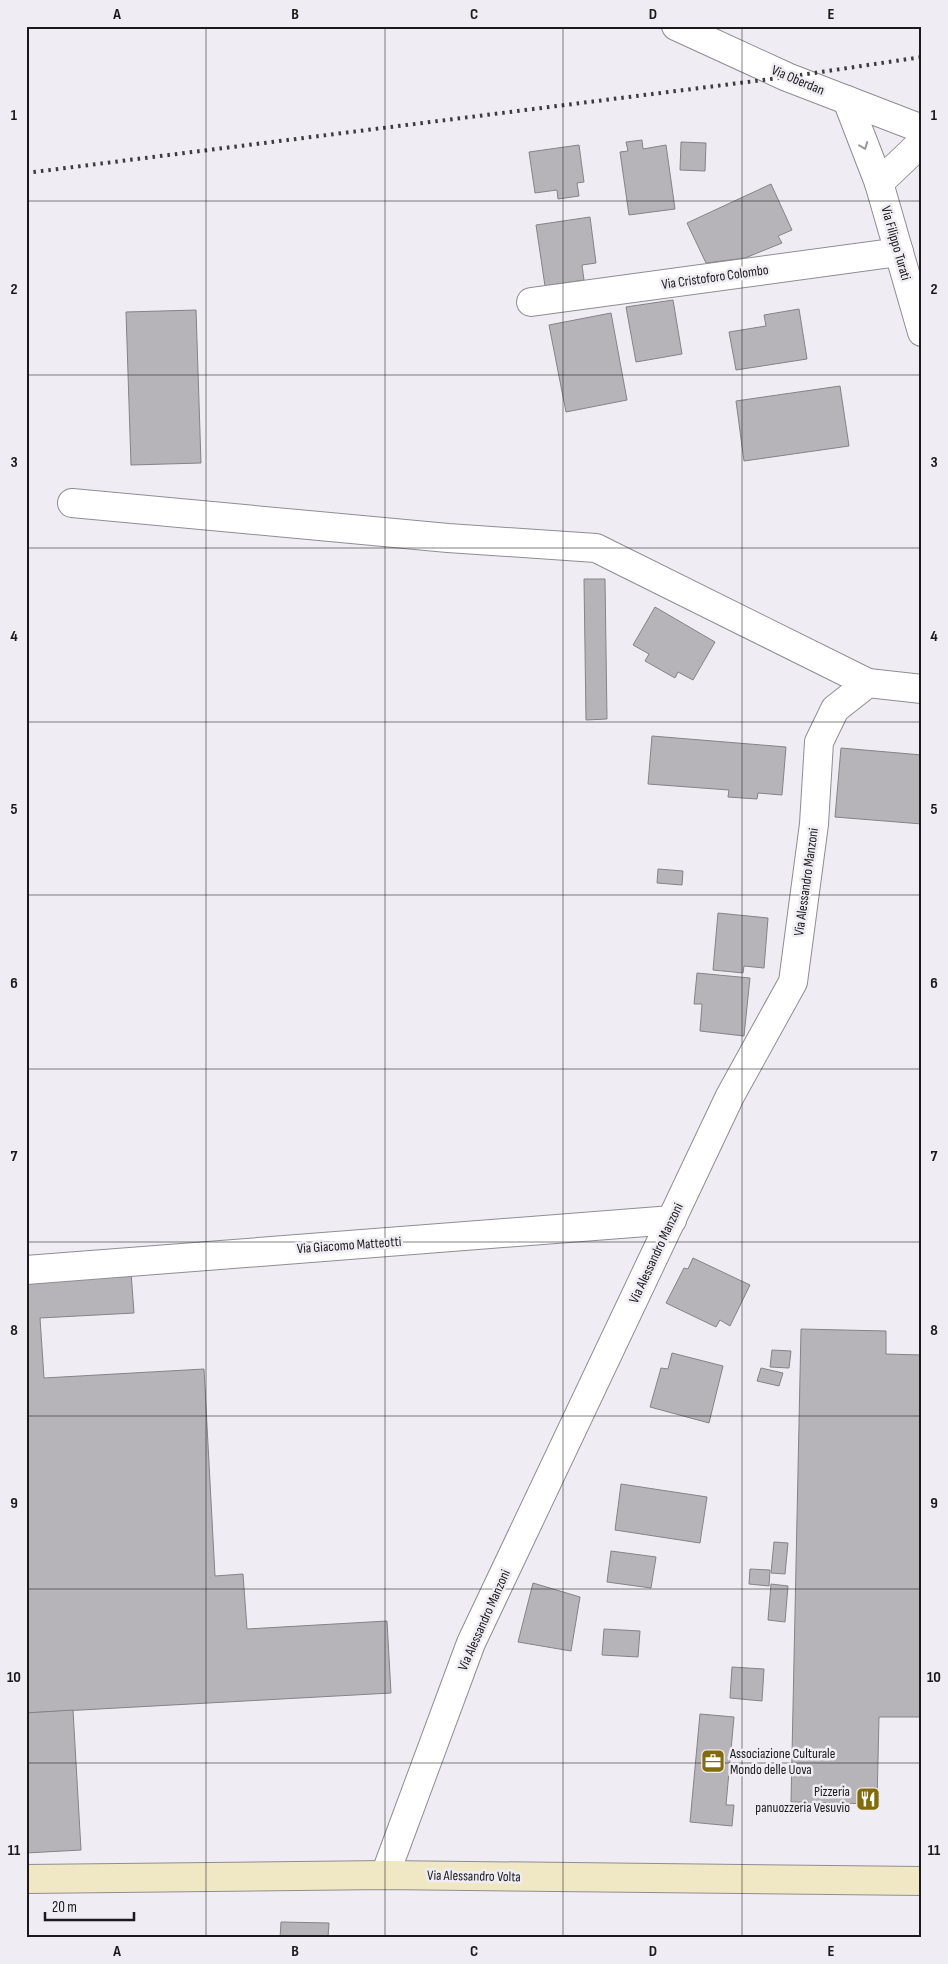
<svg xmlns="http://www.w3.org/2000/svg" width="948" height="1964" viewBox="0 0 948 1964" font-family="'Sofia Sans Condensed',sans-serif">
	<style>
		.building { fill: #b6b4b9; stroke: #848388 }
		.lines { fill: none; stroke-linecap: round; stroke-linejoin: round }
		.street-casing { stroke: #8f8d92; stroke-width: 30 }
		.secondary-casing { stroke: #8f8d92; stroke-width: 30 }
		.street { stroke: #fff; stroke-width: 28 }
		.secondary { stroke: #f0e8c4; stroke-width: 28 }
		.rail { stroke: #3c3c3f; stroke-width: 4; stroke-dasharray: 2.5 5; stroke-linecap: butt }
		.oneway { stroke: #989899 }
		.grid { fill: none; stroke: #1a1a1c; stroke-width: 1; stroke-opacity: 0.55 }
		.labels { text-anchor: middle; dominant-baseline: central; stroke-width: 5; stroke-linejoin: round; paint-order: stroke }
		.street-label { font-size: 14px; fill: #1a1a1c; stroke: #efedf3 }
		.poi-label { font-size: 14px; fill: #1a1a1c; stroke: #efedf3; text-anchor: start }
		.neatline { fill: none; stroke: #1a1a1c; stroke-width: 2 }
		.grid-label { font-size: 16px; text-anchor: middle; font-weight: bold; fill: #1a1a1c }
	</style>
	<rect width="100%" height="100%" fill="#efedf3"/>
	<g class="building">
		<polygon points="642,140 643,149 666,145 675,209 629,215 620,152 628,151 626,142"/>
		<polygon points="681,142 706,143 705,171 680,170"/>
		<polygon points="579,145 584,182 577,183 579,196 558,199 557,190 535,193 529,152"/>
		<polygon points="771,184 792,230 778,236 782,243 745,258 706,263 687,223"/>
		<polygon points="590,217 596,263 582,265 584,280 545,286 536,225"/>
		<polygon points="673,300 682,354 636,362 626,307"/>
		<polygon points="799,309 807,359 736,370 729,332 766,326 764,315"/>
		<polygon points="196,310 201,463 131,465 126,312"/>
		<polygon points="611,313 627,400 566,412 549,325"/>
		<polygon points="840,386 849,446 744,461 736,401"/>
		<polygon points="584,579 605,579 607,719 586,720"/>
		<polygon points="655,607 715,642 693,680 678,672 675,678 645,661 649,654 633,645"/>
		<polygon points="652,736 786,747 782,795 758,793 757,799 728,797 729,790 648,784"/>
		<polygon points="841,748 922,755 922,824 835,817"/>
		<polygon points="658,869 683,871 682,885 657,883"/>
		<polygon points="718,913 768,918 764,968 744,966 743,973 713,970"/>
		<polygon points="697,973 750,978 744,1036 700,1031 702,1004 694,1004"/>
		<polygon points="693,1258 750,1285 730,1326 720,1320 716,1327 666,1303 684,1268 688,1269"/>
		<polygon points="131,1272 134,1313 40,1318 44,1378 204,1369 215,1576 243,1574 247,1629 387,1621 391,1693 26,1713 26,1277"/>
		<polygon points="801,1329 886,1331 886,1354 922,1355 922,1717 879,1717 877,1804 791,1802"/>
		<polygon points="772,1350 791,1351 789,1368 770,1367"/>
		<polygon points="672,1353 723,1366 709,1423 650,1407 661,1368 668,1369"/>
		<polygon points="761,1368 783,1373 779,1386 757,1381"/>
		<polygon points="621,1484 707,1497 700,1543 615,1530"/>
		<polygon points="774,1542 788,1543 785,1574 771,1573"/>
		<polygon points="611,1551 656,1557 651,1588 607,1582"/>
		<polygon points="750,1569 770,1570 769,1586 749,1584"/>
		<polygon points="533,1583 580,1597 571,1651 518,1642"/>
		<polygon points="771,1584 788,1586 785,1622 768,1620"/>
		<polygon points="604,1629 640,1631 638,1657 602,1655"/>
		<polygon points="732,1667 764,1669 762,1701 730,1698"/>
		<polygon points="73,1710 81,1850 26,1853 26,1713"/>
		<polygon points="700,1714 734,1717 726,1805 734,1805 732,1826 690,1822"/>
		<polygon points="281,1922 329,1923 328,1938 280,1938"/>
	</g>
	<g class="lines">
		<g class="street-casing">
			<g id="street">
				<polyline points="676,26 787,77 922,129"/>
				<polyline points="847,100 879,183 922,142"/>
				<polyline points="879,183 922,332"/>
				<polyline points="531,302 899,252"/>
				<polyline points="72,503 448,538 596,548 868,683"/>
				<polyline points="26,1270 672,1220"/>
				<polyline points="385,1875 471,1643 730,1096 793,982 814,824 819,742 835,709 868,683 922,689"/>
			</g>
		</g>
		<g class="secondary-casing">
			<polyline id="secondary" points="26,1879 385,1875 922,1881"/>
		</g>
		<use href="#street" class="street"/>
		<use href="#secondary" class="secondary"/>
		<polyline class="rail" points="26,173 787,77 922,57"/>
	</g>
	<defs><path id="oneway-chevron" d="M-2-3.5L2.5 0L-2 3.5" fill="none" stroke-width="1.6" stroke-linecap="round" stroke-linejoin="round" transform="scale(1.25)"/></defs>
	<use class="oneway" href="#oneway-chevron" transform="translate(864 146) rotate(69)"/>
	<path class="grid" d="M206,26V1938M385,26V1938M563,26V1938M742,26V1938M26,201H922M26,375H922M26,548H922M26,722H922M26,895H922M26,1069H922M26,1242H922M26,1416H922M26,1589H922M26,1763H922"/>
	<defs>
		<g id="office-square" transform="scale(1.25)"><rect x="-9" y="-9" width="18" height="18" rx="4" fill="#816c08" stroke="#efedf3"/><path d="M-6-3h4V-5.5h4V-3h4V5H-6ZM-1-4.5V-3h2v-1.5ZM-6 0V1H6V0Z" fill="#fff"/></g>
		<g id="restaurant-square" transform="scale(1.25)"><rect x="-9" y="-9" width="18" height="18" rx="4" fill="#816c08" stroke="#efedf3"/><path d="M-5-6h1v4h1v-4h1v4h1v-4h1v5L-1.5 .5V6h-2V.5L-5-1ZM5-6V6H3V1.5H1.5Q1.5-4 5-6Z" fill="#fff"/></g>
	</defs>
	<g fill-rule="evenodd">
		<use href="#office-square" x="713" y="1761"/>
		<use href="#restaurant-square" x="868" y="1799"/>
	</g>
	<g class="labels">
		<g class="street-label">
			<text transform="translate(798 80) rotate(23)">Via Oberdan</text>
			<text transform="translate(896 243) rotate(74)">Via Filippo Turati</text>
			<text transform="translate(715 277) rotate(-8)">Via Cristoforo Colombo</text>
			<text transform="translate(806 882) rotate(-82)">Via Alessandro Manzoni</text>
			<text transform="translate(349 1245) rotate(-4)">Via Giacomo Matteotti</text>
			<text transform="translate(656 1253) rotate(-65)">Via Alessandro Manzoni</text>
			<text transform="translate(484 1620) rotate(-66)">Via Alessandro Manzoni</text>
			<text transform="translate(474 1876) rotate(1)">Via Alessandro Volta</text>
		</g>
		<g class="poi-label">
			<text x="730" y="1753">Associazione Culturale<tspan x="730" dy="16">Mondo delle Uova</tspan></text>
			<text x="850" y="1791" text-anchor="end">Pizzeria<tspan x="850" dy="16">panuozzeria Vesuvio</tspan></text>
		</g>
	</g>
	<rect width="948" height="1964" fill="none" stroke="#efedf3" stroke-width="55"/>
	<path d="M45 1912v8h89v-8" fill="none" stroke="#1a1a1c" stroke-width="2.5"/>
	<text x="52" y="1912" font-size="15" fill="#1a1a1c" stroke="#efedf3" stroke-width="4" paint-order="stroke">20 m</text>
	<rect x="28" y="28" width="892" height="1908" class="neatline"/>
	<g class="grid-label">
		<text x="117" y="19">A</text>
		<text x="295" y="19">B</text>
		<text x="474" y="19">C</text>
		<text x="653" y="19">D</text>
		<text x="831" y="19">E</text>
		<text x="14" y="120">1</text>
		<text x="934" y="120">1</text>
		<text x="14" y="294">2</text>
		<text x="934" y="294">2</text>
		<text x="14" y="467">3</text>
		<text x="934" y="467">3</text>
		<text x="14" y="641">4</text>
		<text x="934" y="641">4</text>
		<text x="14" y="814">5</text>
		<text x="934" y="814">5</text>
		<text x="14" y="988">6</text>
		<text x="934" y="988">6</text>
		<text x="14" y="1161">7</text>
		<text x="934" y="1161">7</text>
		<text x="14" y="1335">8</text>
		<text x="934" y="1335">8</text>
		<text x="14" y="1508">9</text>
		<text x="934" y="1508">9</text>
		<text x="14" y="1682">10</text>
		<text x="934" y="1682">10</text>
		<text x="14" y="1855">11</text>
		<text x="934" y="1855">11</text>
		<text x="117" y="1956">A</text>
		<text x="295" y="1956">B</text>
		<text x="474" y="1956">C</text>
		<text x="653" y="1956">D</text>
		<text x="831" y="1956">E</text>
	</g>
</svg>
